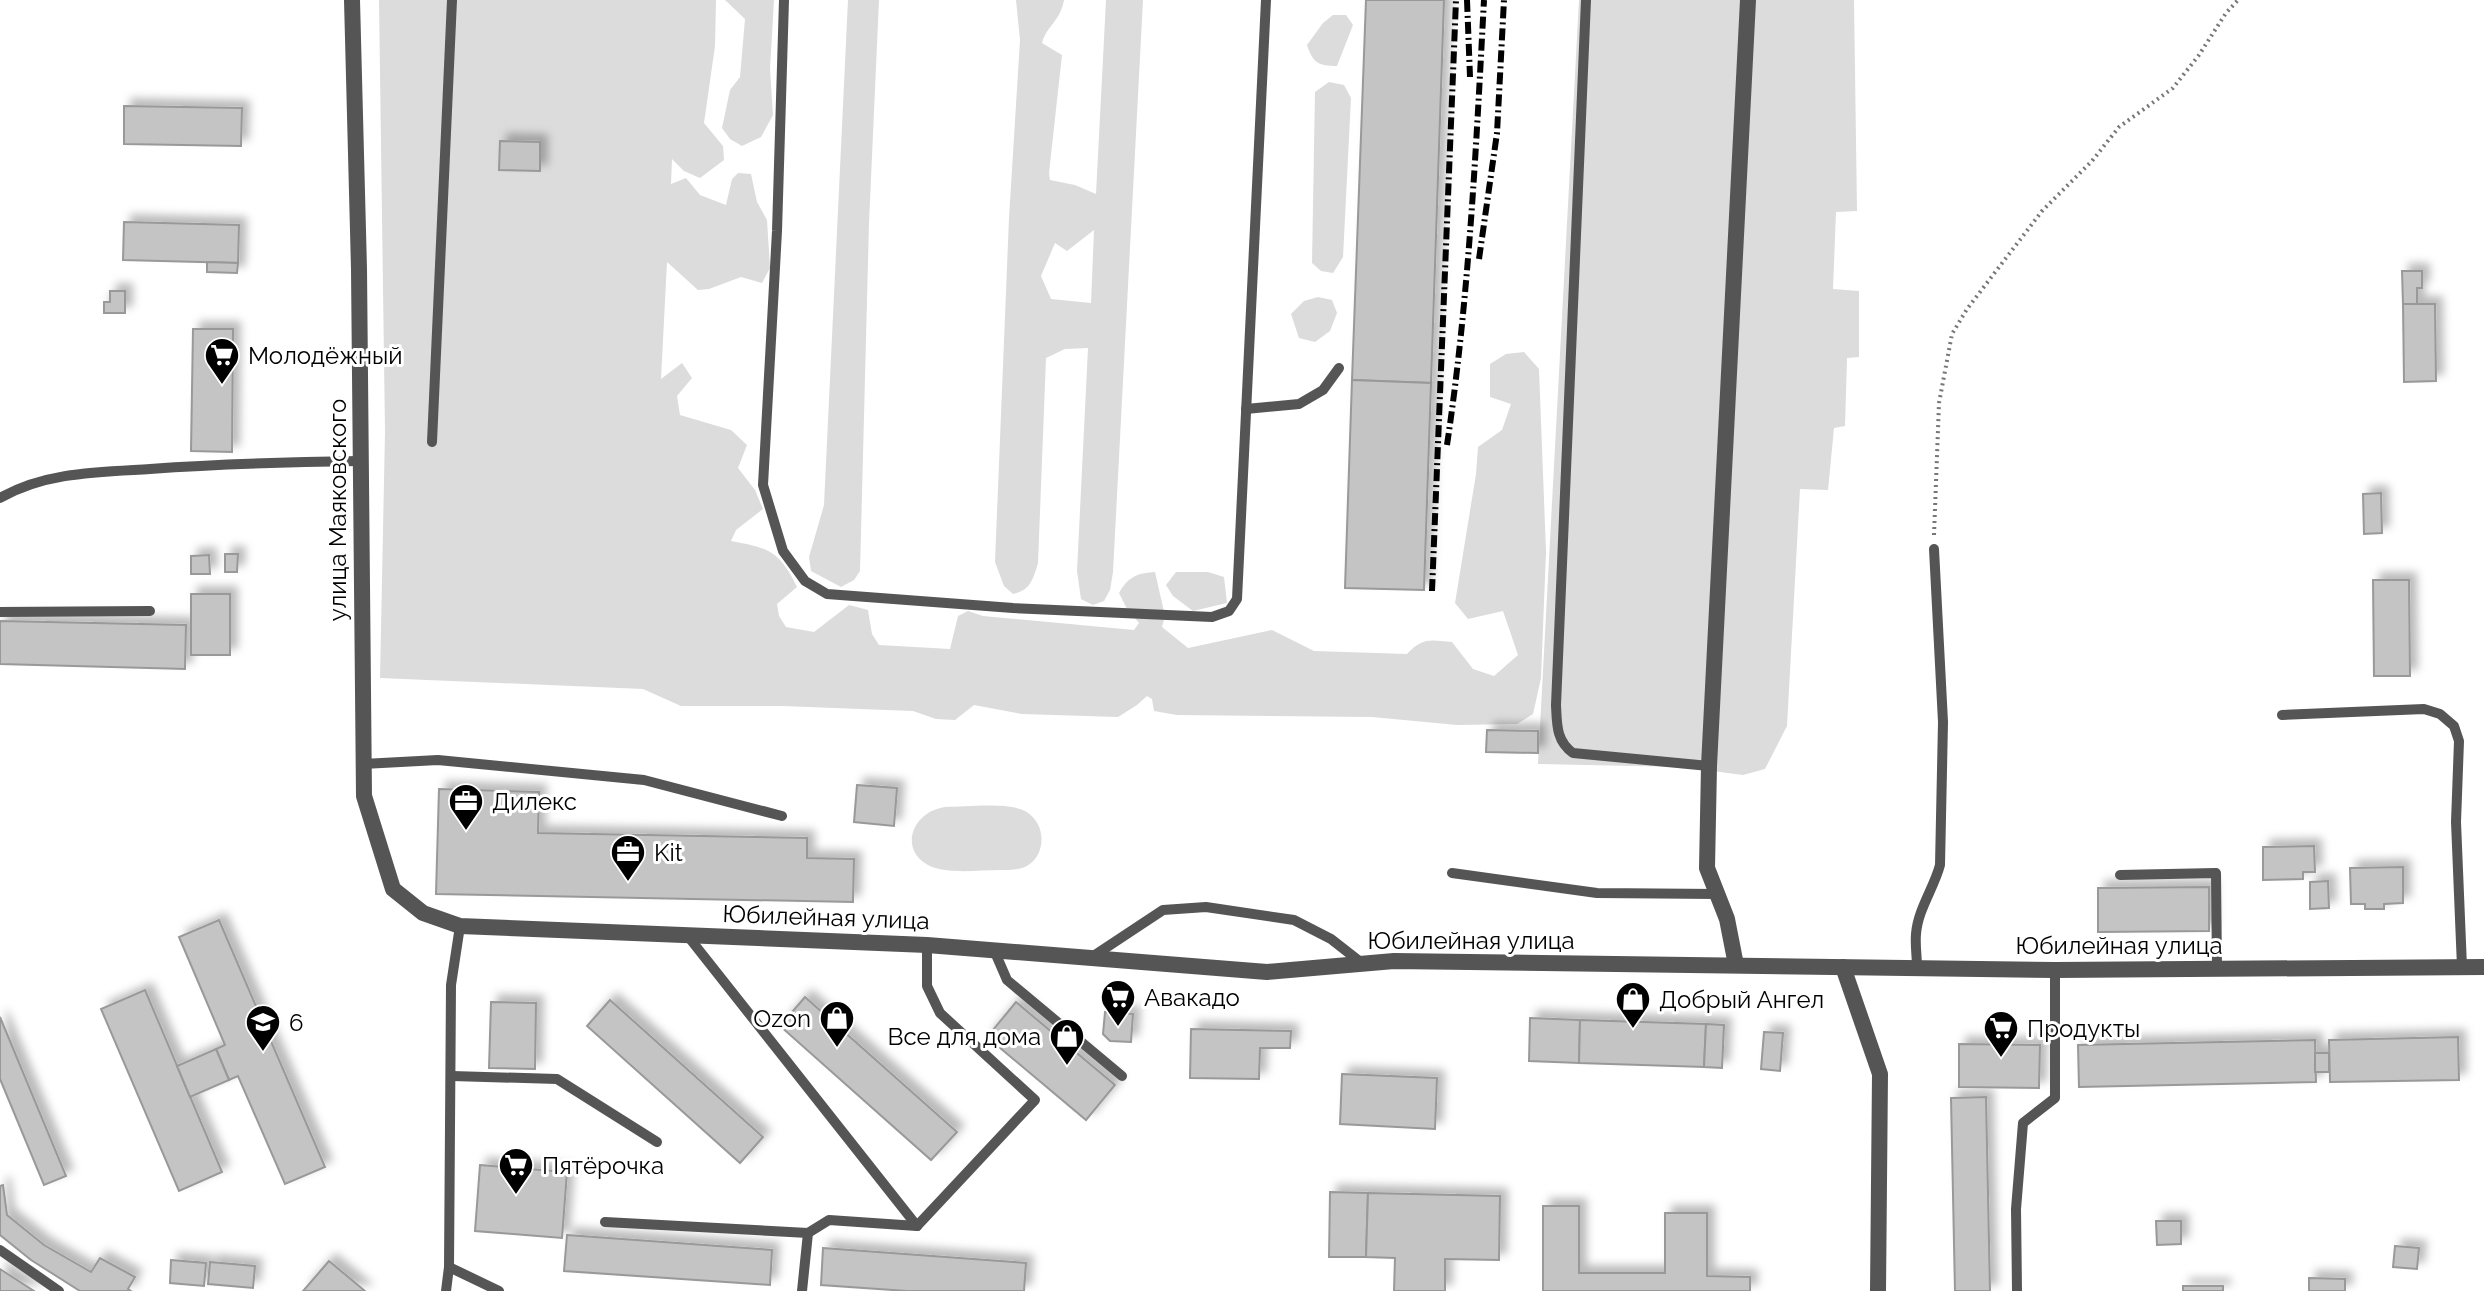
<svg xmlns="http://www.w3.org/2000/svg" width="2484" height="1291" viewBox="0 0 2484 1291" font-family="Raleway,sans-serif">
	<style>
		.green { fill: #dcdcdc; fill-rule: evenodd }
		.building { fill: #c4c4c4; stroke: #999; stroke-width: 2; filter: url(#shadow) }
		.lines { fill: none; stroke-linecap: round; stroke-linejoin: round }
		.path { stroke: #777; stroke-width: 4; stroke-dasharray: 2 4; stroke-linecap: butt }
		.service { stroke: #555; stroke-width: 10 }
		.minor { stroke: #555; stroke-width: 16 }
		.tertiary { stroke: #555; stroke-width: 16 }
		.rail { stroke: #000; stroke-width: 6; stroke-dasharray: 12 4 2 4; stroke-linecap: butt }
		.labels { text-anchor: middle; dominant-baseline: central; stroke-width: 6; stroke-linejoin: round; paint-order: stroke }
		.poi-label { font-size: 24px; fill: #000; stroke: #fff; text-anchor: start }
		.street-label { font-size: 24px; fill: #000; stroke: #fff }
	</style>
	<defs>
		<filter id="shadow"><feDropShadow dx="7" dy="-7" stdDeviation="4" flood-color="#0004"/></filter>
	</defs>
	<rect width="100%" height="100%" fill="#fff"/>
	<g class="green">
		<path d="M379,0H716L715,46L704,123L723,146L724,160L700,178L684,171L672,159L671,184L686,178L700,195L726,205L732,179L738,173L751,174L757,202L767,220L770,268L762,283L741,277L709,289L698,290L667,262L661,379L682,363L692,378L677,396L680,415L731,430L747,445L738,468L755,490L763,509L736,530L731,541C768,548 779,550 797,587L777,604L779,616L786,627L814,632L849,605L868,610L872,634L879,645L950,649L958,616L968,611L983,616L1134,630L1139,623L1127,609L1119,593C1128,577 1137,573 1155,572L1165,616L1162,627L1188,648L1272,630L1314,651L1407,654C1423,637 1430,640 1452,642L1473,669L1494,676L1518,655L1503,611L1468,619L1455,603L1476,474L1478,447L1502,430L1511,404L1490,397V364L1506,354L1524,352L1539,369L1546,552L1541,678L1533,714L1517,724L1457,725L1372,717L1177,715L1154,711L1152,699L1147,696L1137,705L1118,717L1022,714L974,705L955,720L936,719L913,711L782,706H681L643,689L380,678L385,432Z"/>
		<polygon points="725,0 774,0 770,69 773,115 761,137 742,146 730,139 722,128 730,90 740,77 745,19"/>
		<polygon points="848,0 879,0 869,223 860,571 854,580 841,587 811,571 809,557 824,505"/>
		<path d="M1016,0H1064C1060,22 1047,25 1042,43L1062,55L1049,173L1050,180L1075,185L1096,194L1106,0H1143L1113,572L1110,590L1104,601L1093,605L1081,599L1077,571L1088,348L1065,349L1046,358L1038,563C1033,579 1031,590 1013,594L1004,586L995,562L1009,218L1020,40ZM1094,230L1091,303L1051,299L1041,276L1055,243L1067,251Z"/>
		<polygon points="1579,0 1854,0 1857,211 1836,212 1833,289 1859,291 1859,357 1847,358 1845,426 1834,428 1828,490 1800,489 1787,726 1765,769 1743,775 1682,767 1538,764"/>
		<path d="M1333,15H1346L1353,25L1337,66C1318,66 1313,63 1307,45L1323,23Z"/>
		<polygon points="1329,82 1344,85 1351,98 1343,257 1333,273 1321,271 1312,263 1315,92"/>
		<polygon points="1318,297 1332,300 1337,313 1330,331 1315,342 1299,338 1291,314 1304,301"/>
		<polygon points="1176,572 1208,572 1224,577 1227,603 1193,611 1173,596 1166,585"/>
		<path d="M945,807C965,807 1008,802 1025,811C1047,823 1047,856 1025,867C1017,870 1009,870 1000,870C980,870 952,874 932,867C898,853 910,812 945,807Z"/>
	</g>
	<g class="building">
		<polygon points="1366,0 1444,0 1431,383 1352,380"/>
		<polygon points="124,106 242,108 241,146 124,144"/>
		<polygon points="500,141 540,142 540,171 499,170"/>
		<polygon points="124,222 239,225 238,263 123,260"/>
		<polygon points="207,262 238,263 237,273 207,272"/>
		<polygon points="2402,271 2422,271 2422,288 2417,288 2417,304 2403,304"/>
		<polygon points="110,291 125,291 125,313 104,313 104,302 110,302"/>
		<polygon points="2403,304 2435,304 2436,381 2404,382"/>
		<polygon points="193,329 233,329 232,452 191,451"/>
		<polygon points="1352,380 1431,383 1424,590 1345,588"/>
		<polygon points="2381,493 2382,533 2364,534 2363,494"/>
		<polygon points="225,554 238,554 237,572 225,572"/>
		<polygon points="209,555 210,574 191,574 191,556"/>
		<polygon points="2373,580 2409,580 2410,676 2374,676"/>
		<rect x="191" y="594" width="39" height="61"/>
		<polygon points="0,621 186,625 185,669 0,664"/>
		<polygon points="1487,730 1538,731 1538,753 1486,752"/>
		<polygon points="857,785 897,788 894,826 854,822"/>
		<polygon points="439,789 539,792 538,833 807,838 807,858 854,859 853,902 436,894"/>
		<polygon points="2314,846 2315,872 2303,872 2303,879 2263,880 2263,847"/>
		<polygon points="2403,867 2403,903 2384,904 2384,909 2365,909 2365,904 2351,904 2350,868"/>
		<polygon points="2328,881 2329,908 2310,909 2310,882"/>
		<polygon points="2209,887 2209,931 2098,932 2098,888"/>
		<polygon points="219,920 325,1167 285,1184 238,1076 229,1080 216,1049 225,1045 179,937"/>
		<polygon points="145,990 222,1172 179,1191 101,1009"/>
		<polygon points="805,997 957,1132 931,1160 780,1026"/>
		<polygon points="610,1000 763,1137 740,1163 587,1026"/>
		<polygon points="491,1002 536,1003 535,1069 489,1068"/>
		<polygon points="1016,1002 1115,1085 1086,1120 987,1037"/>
		<polygon points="1105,1012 1133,1014 1131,1042 1110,1041 1103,1034"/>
		<polygon points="0,1017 66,1176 44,1185 0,1079"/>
		<polygon points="1530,1018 1580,1020 1579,1063 1529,1061"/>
		<polygon points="1580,1020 1706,1024 1704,1067 1579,1063"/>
		<polygon points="1706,1024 1724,1025 1722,1068 1704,1067"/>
		<polygon points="1191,1029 1291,1031 1290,1048 1260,1048 1259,1079 1190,1078"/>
		<polygon points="1764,1032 1783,1033 1780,1071 1761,1069"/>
		<polygon points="2458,1037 2459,1080 2330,1082 2329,1040"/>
		<polygon points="2315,1040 2316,1082 2079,1087 2078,1045"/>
		<polygon points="1959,1044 2040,1045 2039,1088 1959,1087"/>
		<polygon points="216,1049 229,1080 190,1097 177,1066"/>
		<rect x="2315" y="1053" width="14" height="19"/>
		<polygon points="1342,1074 1437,1078 1435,1129 1340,1124"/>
		<polygon points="1986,1097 1990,1291 1955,1291 1951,1098"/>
		<polygon points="480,1165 567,1172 562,1238 475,1231"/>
		<polygon points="3,1185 7,1215 44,1245 91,1272 100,1258 135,1277 128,1289 131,1291 80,1291 31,1260 0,1235 0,1186"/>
		<polygon points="1330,1192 1368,1193 1366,1257 1329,1257"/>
		<polygon points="1368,1193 1500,1196 1499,1260 1445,1259 1445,1291 1394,1291 1395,1258 1366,1257"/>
		<polygon points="1543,1206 1579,1206 1579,1273 1665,1273 1665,1213 1707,1213 1707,1276 1750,1277 1750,1291 1543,1291"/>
		<polygon points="2156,1221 2181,1221 2181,1244 2157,1245"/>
		<polygon points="567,1235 772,1250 770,1285 564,1271"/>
		<polygon points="2395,1246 2419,1248 2417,1269 2393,1267"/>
		<polygon points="823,1248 1026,1263 1024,1291 907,1291 821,1285"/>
		<polygon points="171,1260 206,1263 204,1286 170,1283"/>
		<polygon points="329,1261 365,1291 303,1291"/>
		<polygon points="210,1262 255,1266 253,1288 208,1284"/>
		<polygon points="0,1269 34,1291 0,1291"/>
		<polygon points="2309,1278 2345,1279 2345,1291 2309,1291"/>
		<rect x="2183" y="1286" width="40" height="5"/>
	</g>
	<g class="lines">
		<polyline class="path" points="1934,535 1939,403 1952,334 1967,309 2042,211 2092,161 2119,127 2173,88 2199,55 2226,13 2238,0"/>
		<g class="service">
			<polyline points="784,0 777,231 763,485 783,551 805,581 827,594 1013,608 1212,617 1229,611 1237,599 1266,0"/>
			<path d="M1586,0L1556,705C1557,724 1556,741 1573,753L1709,766"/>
			<polyline points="1246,409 1299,404 1323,390 1339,368"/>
			<polyline points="432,442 452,0"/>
			<path d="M0,498C45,472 99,472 150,469C220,464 290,462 360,461"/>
			<polyline points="0,612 150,611"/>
			<polyline points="2282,715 2424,709 2440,714 2454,726 2459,741 2456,822 2462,967"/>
			<polyline points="363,764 438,760 644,780 782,816"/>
			<polyline points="1452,873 1597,893 1717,894"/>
			<polyline points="2120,875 2216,873 2217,969"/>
			<polyline points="687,935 917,1226"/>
			<polyline points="994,950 1007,980 1122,1076"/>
			<polyline points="1092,957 1163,910 1206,907 1294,920 1331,939 1363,964"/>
			<path d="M1917,967C1917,957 1915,945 1916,934C1918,909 1934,888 1940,865L1943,722L1934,549"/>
			<polyline points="452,1076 557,1079 657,1142"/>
			<polyline points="605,1222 808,1233"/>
			<polyline points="917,1226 1035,1100 940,1013 927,986 927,945"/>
			<polyline points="0,1250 59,1291"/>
			<polyline points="449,1267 499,1291"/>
			<polyline points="446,1291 449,1267 451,985 460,926"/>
			<polyline points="802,1291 808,1233 829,1220 917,1226"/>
			<polyline points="2017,1291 2016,1209 2023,1123 2055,1098 2055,970"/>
		</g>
		<g class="minor">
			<polyline points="1736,965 1727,919 1707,868 1709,766 1748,0"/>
			<polyline points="1843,967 1880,1074 1878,1291"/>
		</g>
		<polyline class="tertiary" points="352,0 359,269 364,796 393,889 423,913 460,926 927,945 1267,972 1394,961 2055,970 2484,967"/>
		<g class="rail">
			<polyline points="1467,0 1470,77"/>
			<polyline points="1479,259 1497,133 1504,0"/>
			<path d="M1447,445C1469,298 1476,149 1484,0"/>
			<polyline points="1432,591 1456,0"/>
		</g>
	</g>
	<defs>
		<g id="supermarket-pin" transform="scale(1.8)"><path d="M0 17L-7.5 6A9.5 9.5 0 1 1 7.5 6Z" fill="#000" stroke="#fff"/><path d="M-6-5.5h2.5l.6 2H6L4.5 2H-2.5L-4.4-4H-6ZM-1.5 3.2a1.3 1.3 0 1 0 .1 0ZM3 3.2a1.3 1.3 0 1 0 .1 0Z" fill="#fff"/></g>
		<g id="office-pin" transform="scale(1.8)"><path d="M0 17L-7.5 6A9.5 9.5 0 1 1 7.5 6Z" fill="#000" stroke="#fff"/><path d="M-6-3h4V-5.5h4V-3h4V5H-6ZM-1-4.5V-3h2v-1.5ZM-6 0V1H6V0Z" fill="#fff"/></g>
		<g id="shop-pin" transform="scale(1.8)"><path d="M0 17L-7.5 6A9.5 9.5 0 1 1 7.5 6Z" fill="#000" stroke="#fff"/><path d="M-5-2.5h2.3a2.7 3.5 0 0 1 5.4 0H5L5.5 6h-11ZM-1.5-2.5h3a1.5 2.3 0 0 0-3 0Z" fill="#fff"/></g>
		<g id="school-pin" transform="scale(1.8)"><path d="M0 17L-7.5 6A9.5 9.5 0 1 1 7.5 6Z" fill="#000" stroke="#fff"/><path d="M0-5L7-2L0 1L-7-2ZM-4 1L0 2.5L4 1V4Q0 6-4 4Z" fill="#fff"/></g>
	</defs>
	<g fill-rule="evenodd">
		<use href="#supermarket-pin" x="222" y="355"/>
		<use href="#office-pin" x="466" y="801"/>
		<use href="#office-pin" x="628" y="852"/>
		<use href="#supermarket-pin" x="1118" y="997"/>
		<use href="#shop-pin" x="1633" y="999"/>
		<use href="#shop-pin" x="837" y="1018"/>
		<use href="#school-pin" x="263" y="1022"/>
		<use href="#supermarket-pin" x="2001" y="1028"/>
		<use href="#shop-pin" x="1067" y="1036"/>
		<use href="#supermarket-pin" x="516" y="1165"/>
	</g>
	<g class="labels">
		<g class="poi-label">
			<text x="248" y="355">Молодёжный</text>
			<text x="492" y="801">Дилекс</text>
			<text x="654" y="852">Kit</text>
			<text x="1144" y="997">Авакадо</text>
			<text x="1659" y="999">Добрый Ангел</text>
			<text x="811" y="1018" text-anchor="end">Ozon</text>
			<text x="289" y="1022">6</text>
			<text x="2027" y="1028">Продукты</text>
			<text x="1041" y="1036" text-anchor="end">Все для дома</text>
			<text x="542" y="1165">Пятёрочка</text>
		</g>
		<g class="street-label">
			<text transform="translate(337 510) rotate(-90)">улица Маяковского</text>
			<text transform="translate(826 917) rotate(2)">Юбилейная улица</text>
			<text x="1471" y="940">Юбилейная улица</text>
			<text x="2119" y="945">Юбилейная улица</text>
		</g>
	</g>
</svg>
